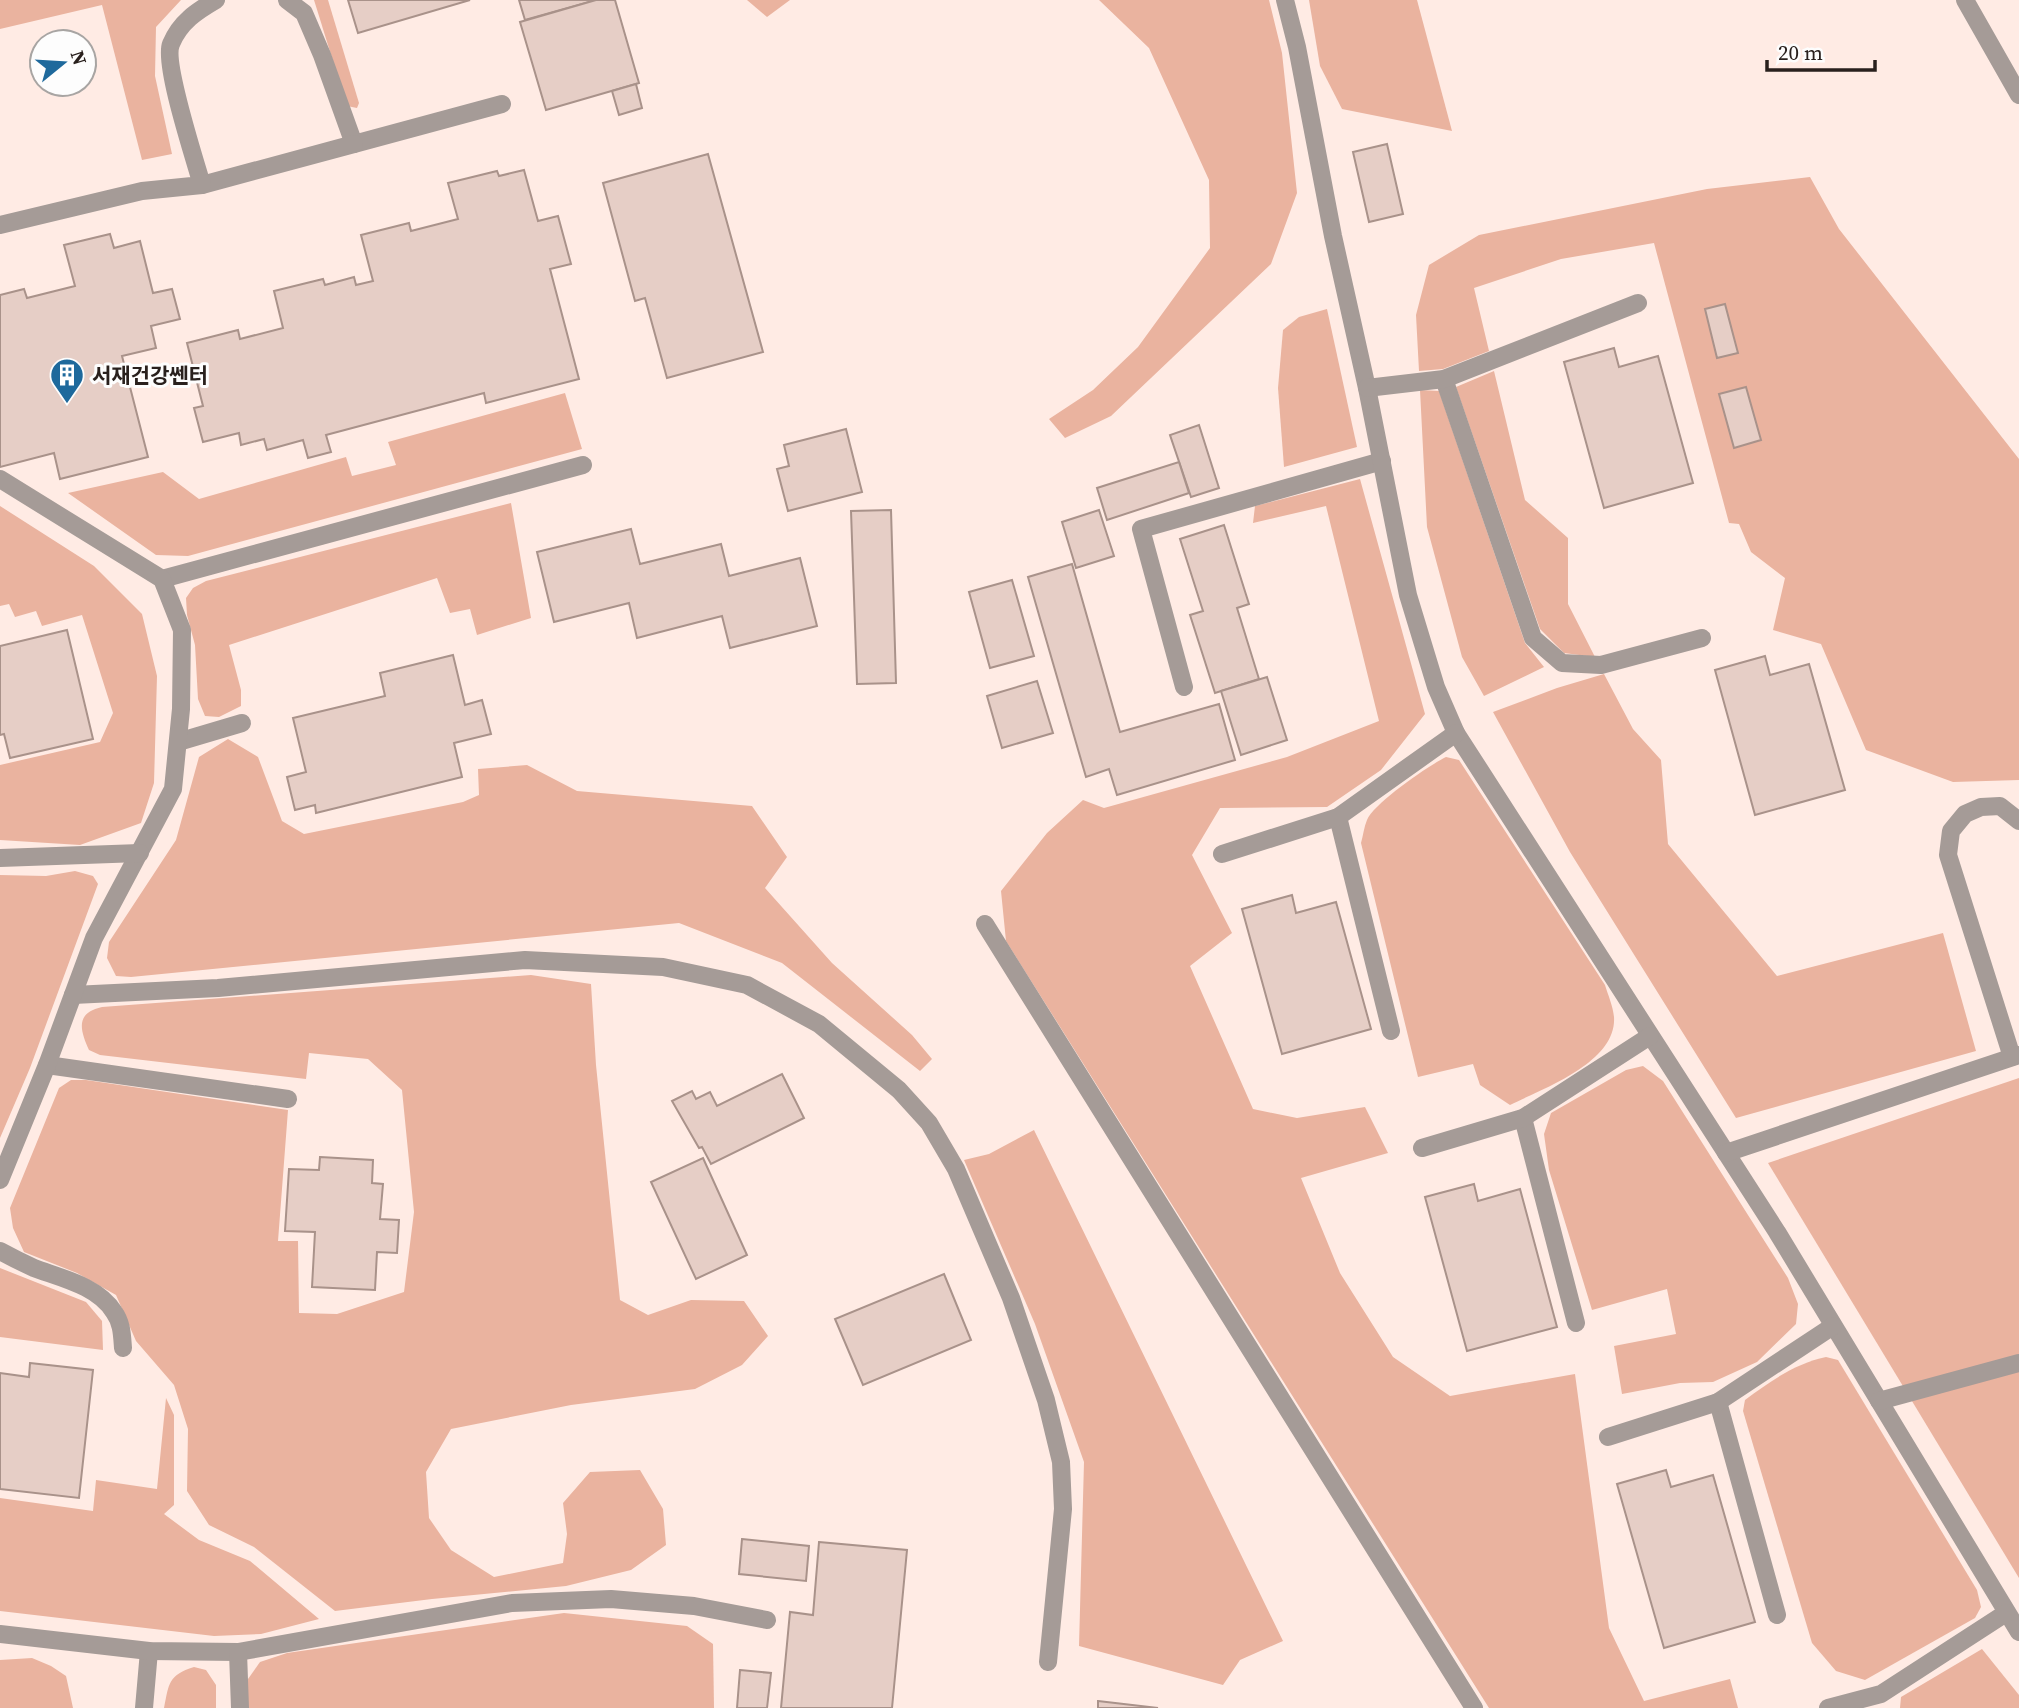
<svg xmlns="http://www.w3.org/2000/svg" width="2019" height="1708" viewBox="0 0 2019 1708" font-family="'Source Serif 4','Noto Sans KR',serif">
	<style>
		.green { fill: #eab39f }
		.building { fill: #e6cec6; stroke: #a9928a; stroke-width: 2 }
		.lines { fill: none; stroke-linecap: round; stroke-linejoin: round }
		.lane { stroke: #a59b97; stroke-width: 18 }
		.street { stroke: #a59b97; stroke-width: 18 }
		.labels { text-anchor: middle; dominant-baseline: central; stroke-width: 6; stroke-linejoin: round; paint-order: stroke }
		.poi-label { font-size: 21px; font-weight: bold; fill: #29201d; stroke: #fdfdfd; text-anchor: start }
	</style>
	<rect width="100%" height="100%" fill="#ffebe4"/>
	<g class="green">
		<polygon points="0,0 181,0 156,27 155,76 172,154 142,160 102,5 0,29"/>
		<polygon points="314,0 328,0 359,103 357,108 347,106"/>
		<polygon points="747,0 790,0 767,17"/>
		<polygon points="1099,0 1269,0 1282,53 1297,193 1271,264 1111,416 1065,438 1049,419 1093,390 1138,347 1210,248 1209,180 1149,48"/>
		<polygon points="1309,0 1417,0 1452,131 1342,109 1320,66"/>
		<polygon points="1810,177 1839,229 2019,459 2019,780 1953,782 1866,750 1821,644 1773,630 1785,578 1751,552 1739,524 1729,523 1654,243 1561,259 1474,288 1489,351 1443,369 1419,371 1416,315 1429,265 1479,235 1707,189"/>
		<polygon points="1327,309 1357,447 1284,467 1278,388 1283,330 1299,317"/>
		<polygon points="1494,371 1525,500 1568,538 1568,604 1595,657 1564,653 1540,629 1456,387"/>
		<polygon points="1420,390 1439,391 1525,643 1544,667 1484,696 1462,657 1427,527"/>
		<polygon points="565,393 582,449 188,556 156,555 68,493 163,472 199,499 346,457 352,476 396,465 388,442"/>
		<polygon points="1360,479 1425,714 1381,770 1327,807 1220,808 1192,855 1232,933 1190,966 1253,1109 1297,1118 1365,1107 1388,1153 1301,1178 1340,1273 1393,1357 1450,1396 1575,1374 1609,1628 1644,1701 1730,1679 1738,1708 1489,1708 1006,941 1001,891 1047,833 1083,800 1104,808 1287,757 1379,721 1326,506 1253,523 1255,506"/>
		<polygon points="511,503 531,618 477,635 470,609 450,613 437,578 229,645 241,690 241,706 219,717 205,716 198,699 195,645 187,615 186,598 193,588 206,581"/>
		<polygon points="0,506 94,566 142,614 157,676 154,783 141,823 80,845 0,840 0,765 100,742 113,713 82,615 42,626 36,611 15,617 9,604 0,606"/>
		<polygon points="1604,674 1633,729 1661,760 1668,844 1777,976 1943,933 1976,1051 1736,1118 1570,852 1493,712 1557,688"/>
		<polygon points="228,739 258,757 282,821 304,834 463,802 479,795 478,769 527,765 577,791 752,806 787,857 765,888 832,963 912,1035 932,1059 920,1071 782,963 679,923 131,977 116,976 107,958 109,942 176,840 199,757"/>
		<path d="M1446,757L1459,760L1605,985C1608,995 1613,1006 1614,1017C1617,1062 1544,1088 1510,1105L1480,1085L1473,1064L1418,1077L1361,843C1363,836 1364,827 1367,820C1374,803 1428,766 1446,757Z"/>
		<polygon points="75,871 93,876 98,884 30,1068 0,1138 0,875 46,876"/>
		<path d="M531,975L591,984L596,1065L620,1300L648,1315L691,1300L744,1301L768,1336L742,1365L695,1389L571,1405L451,1429L426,1472L429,1518L451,1550L494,1577L563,1563L567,1534L563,1503L590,1472L640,1470L663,1509L666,1545L631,1570L566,1586L432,1599L335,1611L254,1547L209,1525L187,1491L188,1429L174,1385L136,1341L116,1295L77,1273L24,1252L13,1228L10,1208L59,1088L71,1080H86L288,1110L278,1241H298L299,1313L337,1314L404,1292L414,1212L402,1090L368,1059L309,1053L306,1079L100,1055L89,1050C80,1030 75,1013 102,1007Z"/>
		<polygon points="1643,1066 1663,1081 1788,1278 1798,1304 1796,1324 1757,1362 1713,1382 1680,1383 1622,1394 1614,1346 1676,1334 1667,1289 1592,1310 1549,1170 1544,1134 1551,1113 1626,1070"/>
		<polygon points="2019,1078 2019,1578 1768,1163"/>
		<polygon points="1034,1130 1283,1641 1240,1660 1223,1685 1079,1646 1084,1462 1035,1324 964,1160 989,1154"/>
		<polygon points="0,1268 86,1302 102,1321 103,1350 0,1337"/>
		<path d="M1826,1357L1838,1360L1977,1590L1981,1607L1975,1618L1865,1680L1836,1671L1812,1643L1743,1411L1745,1400C1769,1382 1796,1363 1826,1357Z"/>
		<polygon points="166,1398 174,1415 174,1505 164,1514 199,1540 250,1561 319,1619 261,1634 214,1636 0,1611 0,1498 93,1511 96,1480 157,1489"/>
		<polygon points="564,1613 687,1626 713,1644 714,1708 247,1708 248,1679 260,1662 287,1653"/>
		<polygon points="1982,1649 2019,1695 2019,1708 1900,1708 1901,1697"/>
		<polygon points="32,1658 51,1666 66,1676 73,1708 0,1708 0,1660"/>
		<path d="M194,1667L206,1670L216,1685V1708H164C169,1684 168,1675 194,1667Z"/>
	</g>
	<g class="building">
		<polygon points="348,0 470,0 358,33"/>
		<polygon points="519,0 596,0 525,20"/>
		<polygon points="596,0 615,0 639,83 546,110 520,22"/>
		<polygon points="636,84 642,108 619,115 612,91"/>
		<polygon points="1387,144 1403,214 1369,222 1353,152"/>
		<polygon points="708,154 763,352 667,378 645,298 635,301 603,183"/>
		<polygon points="524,170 538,221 558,216 571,264 550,269 579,379 486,403 484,393 326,435 331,452 308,458 303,440 267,450 264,439 241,445 239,433 203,442 194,408 203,406 187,343 238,330 240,339 283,328 274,291 323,279 325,285 354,277 356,285 373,281 361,235 409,223 411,231 458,219 448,183 497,171 499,176"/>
		<polygon points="110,234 114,248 140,241 153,293 172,289 180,319 151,326 156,348 122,356 148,457 60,479 54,453 0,467 0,295 24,289 27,298 75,286 64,245"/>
		<polygon points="1725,304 1738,353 1717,358 1705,309"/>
		<polygon points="1614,348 1619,367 1658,356 1693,483 1604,508 1564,362"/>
		<polygon points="1746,387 1761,440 1734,448 1719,394"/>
		<polygon points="1199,425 1219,488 1191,497 1170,435"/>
		<polygon points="846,429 862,492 788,511 777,469 789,466 784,445"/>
		<polygon points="1179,462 1189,493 1107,520 1097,488"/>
		<polygon points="891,510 896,683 857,684 851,511"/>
		<polygon points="1099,510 1114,556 1076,568 1062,522"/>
		<polygon points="1224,525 1249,604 1237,608 1259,679 1215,693 1190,615 1203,611 1180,539"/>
		<polygon points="631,529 640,564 721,544 729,576 800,558 817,626 730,648 722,616 637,638 629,603 554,622 537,552"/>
		<polygon points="1072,564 1120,732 1219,704 1235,760 1117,795 1109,769 1086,777 1028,577"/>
		<polygon points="1012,580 1034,656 990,668 969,592"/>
		<polygon points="67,630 93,739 10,758 4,734 0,735 0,646"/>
		<polygon points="453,655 465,705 482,700 491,734 454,743 462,777 316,813 315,805 295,810 287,777 306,772 293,718 385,696 380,673"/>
		<polygon points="1765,656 1770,675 1809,664 1845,790 1755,815 1715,670"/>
		<polygon points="1267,677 1287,740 1241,755 1221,691"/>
		<polygon points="1037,681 1053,733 1002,748 987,696"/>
		<polygon points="1292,895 1296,913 1336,902 1371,1029 1282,1054 1242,909"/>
		<polygon points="782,1074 804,1118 711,1164 702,1147 699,1148 672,1101 692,1091 696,1099 710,1092 717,1106"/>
		<polygon points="320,1157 373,1160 372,1183 383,1184 380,1219 399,1220 397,1253 377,1252 375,1290 312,1287 315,1232 285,1231 289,1169 319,1170"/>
		<polygon points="703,1158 747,1255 696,1279 651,1182"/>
		<polygon points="1474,1184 1478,1201 1520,1189 1557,1327 1467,1351 1425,1197"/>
		<polygon points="944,1274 971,1340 863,1385 835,1319"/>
		<polygon points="30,1363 93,1370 79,1498 0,1489 0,1373 29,1377"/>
		<polygon points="1666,1470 1671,1487 1713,1475 1755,1622 1664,1648 1617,1484"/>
		<polygon points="742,1539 809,1546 806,1581 739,1574"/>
		<polygon points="819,1542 907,1550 892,1708 781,1708 790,1612 813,1615"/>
		<polygon points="740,1670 771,1673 767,1708 737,1708"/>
		<polygon points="1098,1701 1158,1708 1098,1708"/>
	</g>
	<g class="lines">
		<g class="lane">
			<polyline points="287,0 304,13 322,55 354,144 502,104"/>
			<polyline points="1965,0 2019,95"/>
			<polyline points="202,185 354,144"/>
			<path d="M0,225L142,191L202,185C195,160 163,63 171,44C180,22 197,11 216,0"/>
			<polyline points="162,579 583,465"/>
			<polyline points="1184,687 1141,529 1382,461"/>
			<polyline points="178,742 242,723"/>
			<polyline points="985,924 1474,1708"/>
			<polyline points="73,995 218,988 525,960 663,967 747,985 819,1024 899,1090 929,1123 956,1169 1011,1298 1046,1400 1061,1462 1063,1509 1048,1662"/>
			<polyline points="47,1065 288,1099"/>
			<path d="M0,1251C11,1257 23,1263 34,1268C61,1278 98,1286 114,1312C122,1323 122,1335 123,1348"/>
			<polyline points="144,1708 149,1651"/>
		</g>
		<g class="street">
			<polyline points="1285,0 1297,47 1333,236 1367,388 1408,595 1436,687 1456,733 1777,1232 2019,1632"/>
			<polyline points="1444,379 1533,638 1562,663 1601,665 1702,638"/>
			<polyline points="1367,388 1444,379 1638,303"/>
			<polyline points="0,479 162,579 182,630 181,709 173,789 94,938 47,1065 0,1180"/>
			<polyline points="1338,817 1391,1031"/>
			<polyline points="1222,854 1338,817 1456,733"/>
			<polyline points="0,858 140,853"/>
			<polyline points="2012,1057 1948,855 1951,831 1965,814 1981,807 2000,806 2019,821"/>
			<polyline points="1523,1118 1576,1323"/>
			<polyline points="1422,1148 1523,1118 1650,1036"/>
			<polyline points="1726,1153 2019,1055"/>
			<polyline points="1879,1401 2019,1363"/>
			<polyline points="1718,1402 1777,1615"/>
			<polyline points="1608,1437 1718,1402 1833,1326"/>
			<polyline points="0,1634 149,1651 238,1652 512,1603 611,1599 694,1606 767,1620"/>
			<polyline points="238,1652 240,1708"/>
			<polyline points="1828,1708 1881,1694 2006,1613"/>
		</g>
	</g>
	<defs>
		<g id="building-pin" transform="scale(1.75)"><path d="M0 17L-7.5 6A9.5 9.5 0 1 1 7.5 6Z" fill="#1e699c" stroke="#fdfdfd"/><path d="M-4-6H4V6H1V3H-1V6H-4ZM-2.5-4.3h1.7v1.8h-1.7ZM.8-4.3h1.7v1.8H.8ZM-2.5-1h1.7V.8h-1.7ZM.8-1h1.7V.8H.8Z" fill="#fff"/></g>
	</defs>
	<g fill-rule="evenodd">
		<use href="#building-pin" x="67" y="375"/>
	</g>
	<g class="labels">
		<g class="poi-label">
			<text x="92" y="375">서재건강쎈터</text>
		</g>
	</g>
	<g transform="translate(63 63) rotate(72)"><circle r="33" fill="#fdfdfd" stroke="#a8a5a3" stroke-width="2"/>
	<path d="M0-5L12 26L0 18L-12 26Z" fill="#1e699c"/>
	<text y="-10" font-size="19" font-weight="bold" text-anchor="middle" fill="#29201d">N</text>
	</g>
	<path d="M1767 60v10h108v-10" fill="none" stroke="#29201d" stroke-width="3.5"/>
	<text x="1778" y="60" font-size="21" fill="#29201d" stroke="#fdfdfd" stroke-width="5" paint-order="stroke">20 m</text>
</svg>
